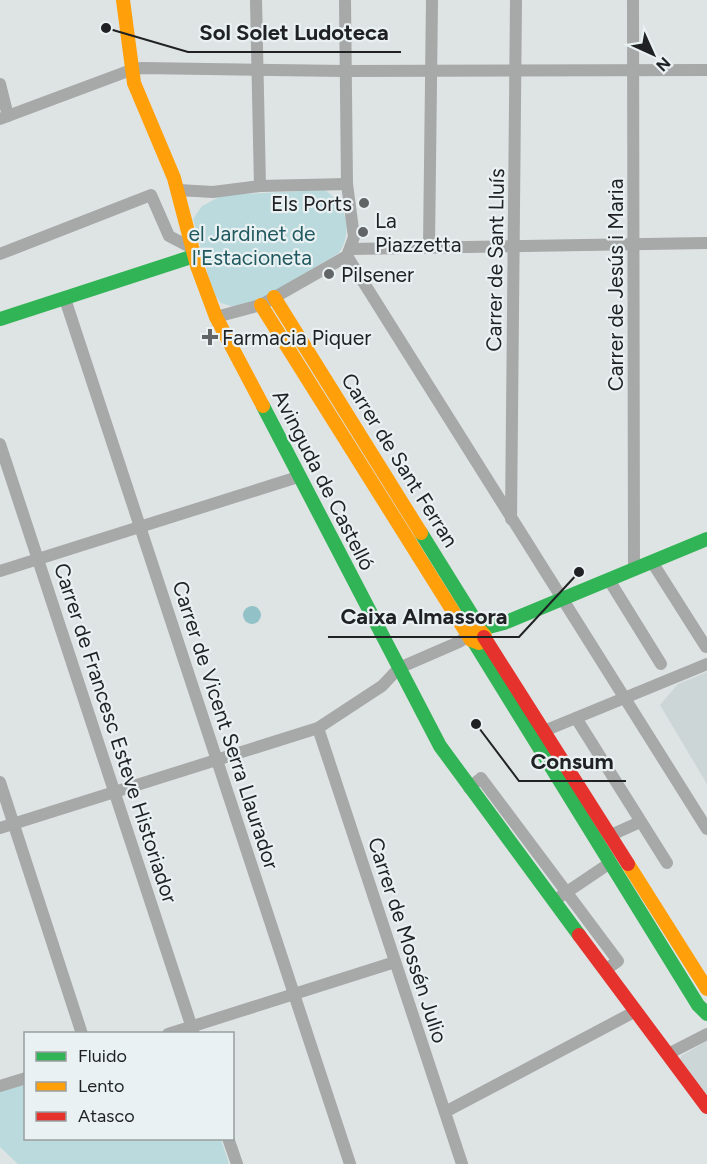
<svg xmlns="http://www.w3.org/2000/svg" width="707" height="1164" viewBox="0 0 707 1164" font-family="Figtree,sans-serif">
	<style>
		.built { fill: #ccd6d7 }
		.green { fill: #bbdade }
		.water { fill: #92c2c7 }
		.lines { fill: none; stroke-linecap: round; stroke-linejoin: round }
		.street { stroke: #a7a8a8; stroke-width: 12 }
		.fast { stroke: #30b455; stroke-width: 14 }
		.slow { stroke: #ff9f0a; stroke-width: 14 }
		.jam { stroke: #e5322d; stroke-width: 14 }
		.poi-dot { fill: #626566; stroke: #eaf1f2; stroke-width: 2 }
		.labels { text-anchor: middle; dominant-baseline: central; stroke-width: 4.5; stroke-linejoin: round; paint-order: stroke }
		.poi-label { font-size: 21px; fill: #1f2122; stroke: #eaf1f2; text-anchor: start }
		.park-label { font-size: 21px; fill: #20595f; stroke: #eaf1f2 }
		.street-label { font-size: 21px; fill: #1f2122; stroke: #eaf1f2 }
		.leader { fill: none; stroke: #1f2122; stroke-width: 2 }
		.callout-dot { fill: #1f2122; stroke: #eaf1f2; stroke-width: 2 }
		.callout-label { font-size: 22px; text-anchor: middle; font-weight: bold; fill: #1f2122; stroke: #eaf1f2; stroke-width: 4.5; stroke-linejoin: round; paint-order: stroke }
	</style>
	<rect width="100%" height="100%" fill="#dee3e3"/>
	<g class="built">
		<polygon points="707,672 707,784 660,705 678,684"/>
		<polygon points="707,1041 707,1095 680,1060 681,1056"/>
	</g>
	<g class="green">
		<path d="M325,190C346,205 354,229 339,253L257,302L234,307L221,303L213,293L193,219L202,206L223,195Z"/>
		<polygon points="25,1084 26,1138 221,1139 229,1164 18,1164 0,1147 0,1092"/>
	</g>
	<circle class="water" cx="252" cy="615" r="9"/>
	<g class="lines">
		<g class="street">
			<polyline points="256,0 260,186"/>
			<polyline points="345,0 347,184"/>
			<polyline points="633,0 634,569"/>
			<polyline points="0,84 8,116"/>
			<polyline points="0,119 131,70 142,68 346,71 707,70"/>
			<polyline points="178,190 213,192 260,186 347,184 354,237 347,256 261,305 216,317"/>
			<polyline points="429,246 432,0"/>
			<polyline points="351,249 707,243"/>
			<polyline points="0,254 151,195 169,236 192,248"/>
			<polyline points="347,256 707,829"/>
			<polyline points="65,299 350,1164"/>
			<polyline points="0,444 194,1034"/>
			<polyline points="511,519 516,0"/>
			<polyline points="652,562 706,647"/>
			<polyline points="0,571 298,477"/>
			<polyline points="609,580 661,664"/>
			<polyline points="576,718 667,863"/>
			<polyline points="318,728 462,1164"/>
			<polyline points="544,731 707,664"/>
			<polyline points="0,782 82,1034"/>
			<polyline points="469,788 481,778 618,961 605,970"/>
			<polyline points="0,828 318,728 382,686 399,668 459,642 469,635"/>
			<polyline points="611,835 640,822"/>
			<polyline points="561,896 610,863"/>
			<polyline points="168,1034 395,962"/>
			<polyline points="668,1054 707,1034"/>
			<polyline points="0,1086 26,1078"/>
			<polyline points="445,1112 636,1011"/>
			<polyline points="228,1138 237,1164"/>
		</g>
		<g class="fast">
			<polyline points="0,319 194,256"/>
			<polyline points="263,406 440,746 579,935"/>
			<polyline points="421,533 480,628"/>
			<polyline points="481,629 504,623 707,539"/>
			<polyline points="474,642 698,1005 707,1014"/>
		</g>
		<g class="slow">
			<polyline points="123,0 134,83 174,178 197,266 216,317 263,406"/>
			<polyline points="274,297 421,533"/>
			<polyline points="261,305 471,640 479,643 485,636 477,627 469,634"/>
			<polyline points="628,864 707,989"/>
		</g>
		<g class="jam">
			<polyline points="484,637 628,864"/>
			<polyline points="579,935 707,1107"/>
		</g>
	</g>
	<g class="poi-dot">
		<circle cx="364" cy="203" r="6"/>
		<circle cx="363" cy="232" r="6"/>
		<circle cx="329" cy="274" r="6"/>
		<path d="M207 328h6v6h6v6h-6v6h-6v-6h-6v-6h6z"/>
	</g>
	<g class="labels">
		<g class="poi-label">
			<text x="352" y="203" text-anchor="end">Els Ports</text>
			<text x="375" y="220">La<tspan x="375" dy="24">Piazzetta</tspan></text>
			<text x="341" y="274">Pilsener</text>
			<text x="222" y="337">Farmacia Piquer</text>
		</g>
		<g class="park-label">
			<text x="252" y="233">el Jardinet de<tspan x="252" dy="24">l'Estacioneta</tspan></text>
		</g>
		<g class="street-label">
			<text transform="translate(495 260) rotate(-89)">Carrer de Sant Lluís</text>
			<text transform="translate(615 285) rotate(-90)">Carrer de Jesús i Maria</text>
			<text transform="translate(400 460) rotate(58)">Carrer de Sant Ferran</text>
			<text transform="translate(324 480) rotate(63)">Avinguda de Castelló</text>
			<text transform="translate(226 725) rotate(72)">Carrer de Vicent Serra Llaurador</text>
			<text transform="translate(116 733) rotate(72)">Carrer de Francesc Esteve Historiador</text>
			<text transform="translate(408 940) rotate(72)">Carrer de Mossén Julio</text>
		</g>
	</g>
	<path class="leader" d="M106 28L188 52H401M579 572L519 637H328M476 724L519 781H626"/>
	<g class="callout-dot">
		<circle cx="106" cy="28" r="6"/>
		<circle cx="579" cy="572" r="6"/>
		<circle cx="476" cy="724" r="6"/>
	</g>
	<g class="callout-label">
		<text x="294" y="40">Sol Solet Ludoteca</text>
		<text x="424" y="624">Caixa Almassora</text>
		<text x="572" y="769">Consum</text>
	</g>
	<rect x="24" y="1032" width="210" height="108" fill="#eaf1f2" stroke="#999e9f" stroke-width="1.5"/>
	<rect x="36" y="1052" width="30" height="9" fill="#30b455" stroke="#999e9f" stroke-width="1.5"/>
	<text x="78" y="1062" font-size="18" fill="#1f2122">Fluido</text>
	<rect x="36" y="1082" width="30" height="9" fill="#ff9f0a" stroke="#999e9f" stroke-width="1.5"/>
	<text x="78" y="1092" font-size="18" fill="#1f2122">Lento</text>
	<rect x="36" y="1112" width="30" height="9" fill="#e5322d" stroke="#999e9f" stroke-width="1.5"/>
	<text x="78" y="1122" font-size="18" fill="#1f2122">Atasco</text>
	<g transform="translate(653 54) rotate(135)" stroke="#eaf1f2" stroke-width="4.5" paint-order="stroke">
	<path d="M0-4.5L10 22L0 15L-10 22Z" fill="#1f2122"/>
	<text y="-9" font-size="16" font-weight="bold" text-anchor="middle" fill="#1f2122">N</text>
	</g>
</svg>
